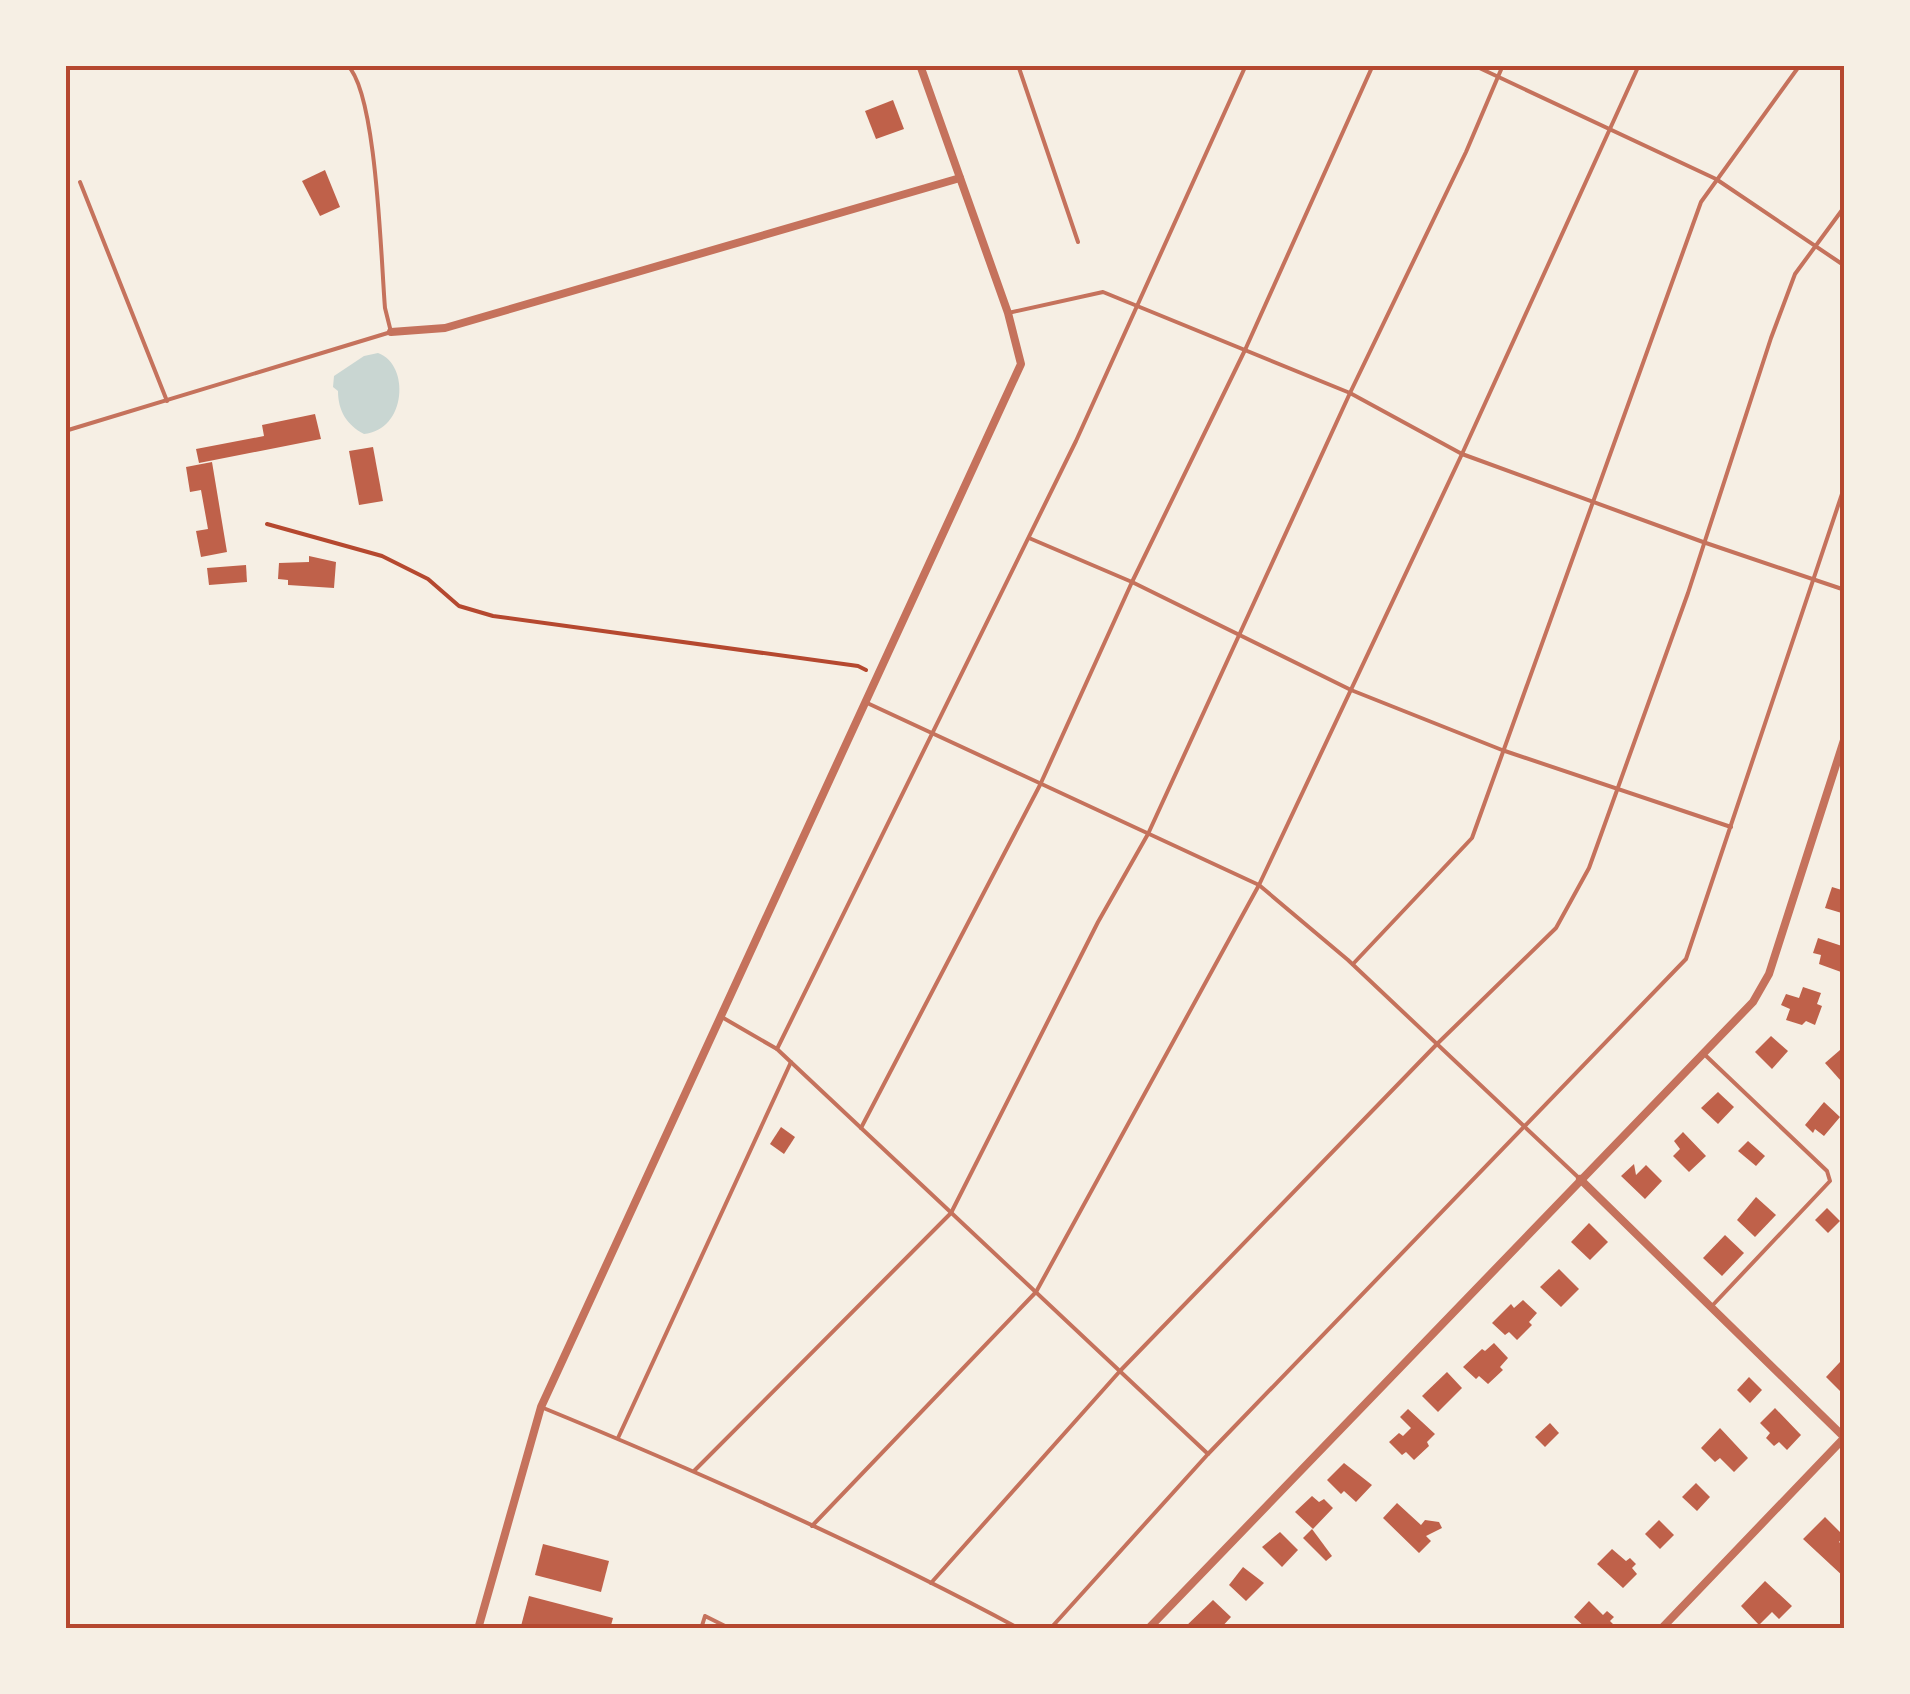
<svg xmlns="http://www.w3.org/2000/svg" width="1910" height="1694" viewBox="0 0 1910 1694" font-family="Jost,sans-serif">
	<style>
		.water { fill: #c9d6d2 }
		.building { fill: #bf614a }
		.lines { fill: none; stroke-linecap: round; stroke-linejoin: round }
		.path { stroke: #b5482f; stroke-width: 4 }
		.service { stroke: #c5725c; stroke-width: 4 }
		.minor { stroke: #c5725c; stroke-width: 8 }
		.neatline { fill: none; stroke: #b5482f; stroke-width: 4 }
	</style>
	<rect width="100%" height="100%" fill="#f6efe4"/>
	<path class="water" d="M378,353C410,364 407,430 364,434C347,425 338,411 338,391L333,387L334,376L364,356Z"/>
	<g class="building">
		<polygon points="893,100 904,129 876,139 865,111"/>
		<polygon points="325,170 340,207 320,216 302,181"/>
		<polygon points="315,414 321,439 199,463 196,449 264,436 262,425"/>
		<polygon points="373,447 383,501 359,505 349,451"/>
		<polygon points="212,462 227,552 201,557 196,531 208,529 201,490 190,492 186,467"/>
		<polygon points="309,556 336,562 334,588 288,585 288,580 278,579 279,563 309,562"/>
		<polygon points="246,565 247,582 209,585 207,568"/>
		<polygon points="1832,887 1845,891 1845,914 1825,908"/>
		<polygon points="1818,938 1845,947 1841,972 1819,964 1821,955 1813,953"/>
		<polygon points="1803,987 1821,993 1817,1004 1822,1006 1815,1025 1806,1021 1802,1025 1786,1020 1790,1009 1781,1005 1786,994 1799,998"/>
		<polygon points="1771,1036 1788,1051 1772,1069 1755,1052"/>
		<polygon points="1840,1050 1845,1055 1845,1077 1841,1081 1825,1063"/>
		<polygon points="1718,1092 1734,1107 1718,1124 1701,1108"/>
		<polygon points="1824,1102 1840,1117 1824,1136 1815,1129 1813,1133 1805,1125"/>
		<polygon points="781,1127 795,1137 784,1154 770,1144"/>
		<polygon points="1683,1132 1706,1156 1689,1172 1673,1156 1680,1149 1674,1141"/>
		<polygon points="1748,1141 1765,1156 1756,1166 1738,1151"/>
		<polygon points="1634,1164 1636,1175 1646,1165 1662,1181 1645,1199 1621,1176"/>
		<polygon points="1756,1197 1776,1215 1755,1237 1737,1220"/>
		<polygon points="1827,1208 1840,1221 1828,1233 1815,1220"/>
		<polygon points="1589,1223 1608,1242 1590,1260 1571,1242"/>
		<polygon points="1725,1235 1744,1253 1722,1276 1703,1258"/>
		<polygon points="1559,1269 1579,1289 1561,1307 1540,1287"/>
		<polygon points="1523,1300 1537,1313 1529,1322 1532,1325 1517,1340 1509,1332 1505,1335 1492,1323 1511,1304 1514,1308"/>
		<polygon points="1494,1343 1508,1358 1500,1367 1503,1370 1488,1384 1479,1376 1476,1379 1463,1367 1482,1349 1485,1351"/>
		<polygon points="1840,1362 1845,1367 1845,1388 1841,1392 1826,1377"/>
		<polygon points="1447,1372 1462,1388 1438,1412 1422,1396"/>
		<polygon points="1749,1377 1762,1390 1750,1403 1737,1390"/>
		<polygon points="1775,1408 1801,1435 1787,1450 1779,1442 1774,1446 1766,1438 1770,1433 1760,1423"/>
		<polygon points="1408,1409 1435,1434 1427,1442 1429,1446 1414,1460 1406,1452 1402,1455 1389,1442 1399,1433 1403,1436 1411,1428 1400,1417"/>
		<polygon points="1550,1423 1559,1433 1545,1447 1535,1437"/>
		<polygon points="1720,1428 1748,1458 1734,1472 1720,1458 1715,1462 1701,1448"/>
		<polygon points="1344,1463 1372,1485 1356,1502 1344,1491 1341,1494 1327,1480"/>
		<polygon points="1696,1483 1710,1497 1697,1511 1682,1497"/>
		<polygon points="1312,1496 1319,1502 1324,1499 1333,1508 1313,1529 1295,1512"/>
		<polygon points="1397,1503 1421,1525 1425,1520 1439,1522 1442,1528 1426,1536 1431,1541 1419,1553 1383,1518"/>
		<polygon points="1825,1517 1844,1536 1839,1542 1845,1547 1845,1578 1803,1539"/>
		<polygon points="1659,1520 1674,1535 1660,1549 1645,1534"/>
		<polygon points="1312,1529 1332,1556 1326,1561 1303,1538"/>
		<polygon points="1280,1532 1298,1550 1282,1567 1262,1547"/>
		<polygon points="543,1544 609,1561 601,1592 535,1575"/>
		<polygon points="1612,1549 1626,1561 1630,1558 1636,1564 1632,1568 1637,1574 1623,1588 1597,1564"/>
		<polygon points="1243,1567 1264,1583 1246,1601 1229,1585"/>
		<polygon points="1765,1581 1792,1606 1779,1619 1772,1612 1759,1625 1741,1606"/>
		<polygon points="529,1596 613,1618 610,1629 532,1629 521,1626"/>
		<polygon points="1213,1600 1231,1617 1220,1629 1183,1629"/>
		<polygon points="1589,1601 1603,1615 1607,1611 1614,1617 1610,1621 1616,1627 1614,1629 1587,1629 1574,1617"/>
	</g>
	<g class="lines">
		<polyline class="path" points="267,524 382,556 428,579 459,606 493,616 858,666 866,670"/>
		<g class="service">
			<polyline points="1018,65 1078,242"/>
			<polyline points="1473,65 1716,179 1845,266"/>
			<polyline points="80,182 167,401"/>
			<polyline points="1008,313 1103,292 1350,393 1462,454 1703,542 1845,590"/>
			<path d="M65,431L391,332L385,308C381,262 377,91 347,65"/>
			<polyline points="1029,538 1132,582 1351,690 1502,750 1731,827"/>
			<polyline points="865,702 1259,885 1348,960 1580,1179"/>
			<polyline points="1353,964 1472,838 1701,202 1800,65"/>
			<polyline points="720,1016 777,1049 1208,1454 1686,959 1845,485"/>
			<polyline points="777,1049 1076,441 1246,65"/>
			<polyline points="1703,1053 1827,1171 1830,1181 1711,1307"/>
			<polyline points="861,1128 1040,785 1132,582 1245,350 1373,65"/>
			<path d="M541,1407C704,1474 866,1546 1020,1629"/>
			<polyline points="618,1438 791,1062"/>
			<polyline points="694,1471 951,1213 1098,922 1148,834 1350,393 1466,152 1503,65"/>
			<polyline points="812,1526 1036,1292 1259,885 1462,454 1639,65"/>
			<polyline points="931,1583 1120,1371 1437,1044 1556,928 1589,868 1688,593 1771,338 1795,274 1845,206"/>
			<polyline points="701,1629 705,1616 731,1629"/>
			<polyline points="1050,1629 1208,1454"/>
		</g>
		<g class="minor">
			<polyline points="391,332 445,328 960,178"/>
			<polyline points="1580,1179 1845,1438"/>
			<polyline points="478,1629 541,1407 1021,364 1008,313 920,65"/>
			<polyline points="1148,1629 1753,1002 1769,974 1845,737"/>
			<polyline points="1661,1629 1845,1437"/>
		</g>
	</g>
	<rect width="1910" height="1694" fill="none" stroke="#f6efe4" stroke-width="135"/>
	<rect x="68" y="68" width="1774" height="1558" class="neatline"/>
</svg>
